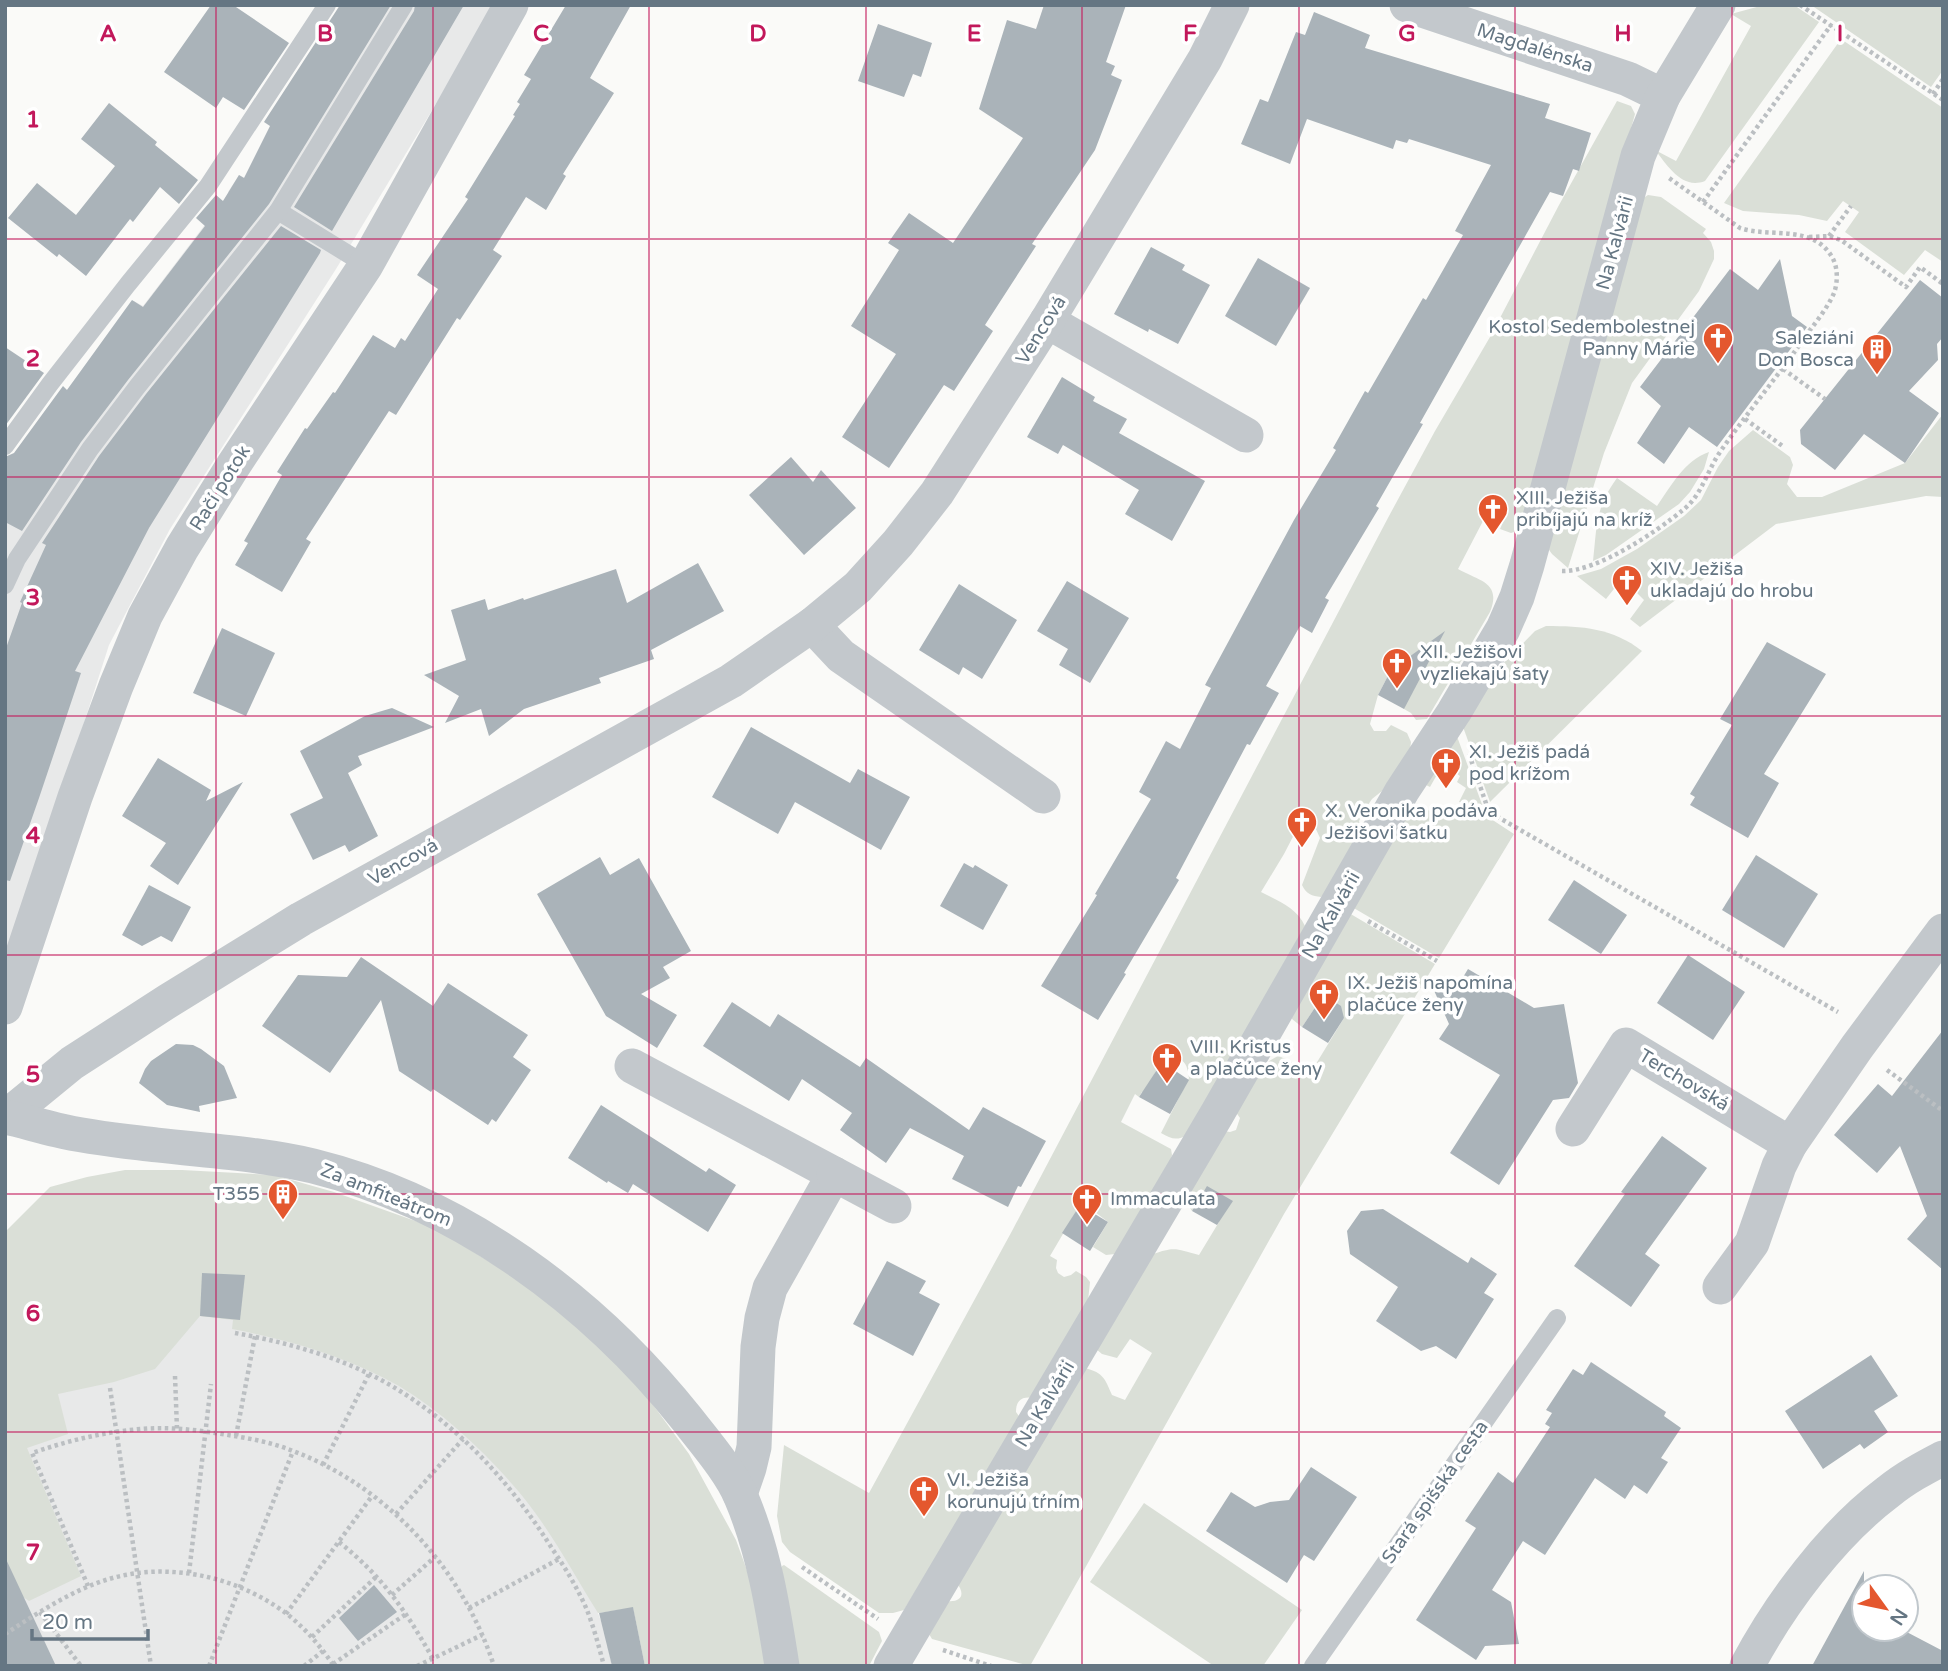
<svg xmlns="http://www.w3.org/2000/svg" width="1948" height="1671" viewBox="0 0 1948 1671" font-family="'Varela Round',sans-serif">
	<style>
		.built { fill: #e8e9e9 }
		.green { fill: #dadfd7 }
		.building { fill: #aab3b9 }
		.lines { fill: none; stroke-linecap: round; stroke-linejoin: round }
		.path { stroke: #bbbfc2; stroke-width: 4.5; stroke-dasharray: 3.5 3.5; stroke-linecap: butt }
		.lane { stroke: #c3c8cc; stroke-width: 18 }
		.street { stroke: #c3c8cc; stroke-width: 35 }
		.grid { fill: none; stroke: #c2185b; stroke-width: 2; stroke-opacity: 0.55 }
		.labels { text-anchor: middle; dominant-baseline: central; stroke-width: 7; stroke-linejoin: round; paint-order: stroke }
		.street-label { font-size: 19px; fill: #657683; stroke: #fff }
		.poi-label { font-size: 19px; fill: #657683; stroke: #fff; text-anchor: start }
		.grid-label { font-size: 23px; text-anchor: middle; font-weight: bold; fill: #c2185b; stroke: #fff; stroke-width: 7; stroke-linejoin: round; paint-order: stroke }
	</style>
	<rect width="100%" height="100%" fill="#fafaf8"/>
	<g class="built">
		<polygon points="344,5 492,5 454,74 336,269 170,529 109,645 5,969 5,484 66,391 134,301 143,306 229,193 228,192 239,175 245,178"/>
		<polygon points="245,1275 742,1588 598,1613 604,1629 612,1666 5,1666 5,1418"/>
	</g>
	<g class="green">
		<path d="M1764,5H1794L1819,22L1705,181C1682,190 1668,166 1655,150L1676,161L1751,26L1731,14Z"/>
		<polygon points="1811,5 1943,5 1943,70 1931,87"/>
		<polygon points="1841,39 1943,108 1943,262 1925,250 1904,275 1845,232 1859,212 1843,201 1827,221 1799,215 1743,211 1724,203"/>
		<path d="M1617,101L1631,106L1635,114L1522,525L1517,531L1511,533L1500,529L1503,522L1497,519L1493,525L1483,521L1458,569C1479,581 1502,582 1490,612L1427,719L1416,720L1411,713L1404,709L1390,672L1378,695L1370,724L1374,731H1386L1391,725L1407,733L1411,742L1410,750L1382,791L1372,799L1364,811L1359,821L1362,834L1329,890L1321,897C1312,896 1306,894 1302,885L1320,838L1315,827L1309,824L1300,826L1297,829L1284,854L1261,892C1278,901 1297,908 1305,926L1187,1135C1177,1141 1171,1139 1161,1133L1189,1078C1187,1069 1188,1063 1178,1058L1161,1062L1144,1093L1142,1092L1139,1097L1135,1094L1121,1122L1171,1149L1172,1155L1170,1163L1115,1254L1106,1255L1093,1247L1108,1222L1091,1209L1090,1211L1080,1205L1050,1256L1057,1260L1056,1268L1058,1273L1064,1277L1071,1275L1076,1271L1086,1277L1090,1282L1088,1301L1034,1398C1022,1396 1016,1400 1016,1412L1021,1419L904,1610L893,1613H879L790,1552L782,1542L777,1516L784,1445L869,1493L1012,1231L1389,516L1435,431L1490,337L1559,205Z"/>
		<polygon points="1648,195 1661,197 1706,229 1703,233 1711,242 1714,251 1714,259 1699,291 1632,383 1604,453 1568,568 1552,554 1547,547 1642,199"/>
		<polygon points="1943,414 1943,497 1926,496 1776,524 1640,627 1630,619 1644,600 1636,592 1639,589 1633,584 1630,588 1621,580 1606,599 1577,576 1601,569 1637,549 1684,516 1701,500 1718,467 1729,451 1753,430 1790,457 1793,465 1787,484 1797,497 1822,497 1905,463"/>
		<path d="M1709,452L1704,469L1690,492L1679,504L1606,555L1593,561C1597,526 1595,508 1617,478L1657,506C1671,486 1685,460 1709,452Z"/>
		<path d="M1546,626C1582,626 1613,628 1642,651L1490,802L1462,724L1485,682L1535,631Z"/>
		<polygon points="1455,731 1483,807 1459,802 1466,788 1457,782 1460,776 1453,771 1449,777 1439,771 1430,787 1424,784"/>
		<polygon points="1420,808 1459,819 1488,817 1514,834 1439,958 1352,907 1411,809"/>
		<path d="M1349,913L1435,964L1284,1214L1030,1666L932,1639L929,1634L946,1601C962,1603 966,1594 956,1582L1085,1368C1104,1373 1105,1379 1112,1395L1125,1400L1152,1353L1130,1339L1117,1358L1102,1354L1096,1349L1153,1254C1175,1246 1177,1249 1199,1255L1219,1222L1205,1191L1192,1211L1185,1201L1224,1131L1230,1132L1236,1130L1240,1118L1235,1111C1246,1093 1259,1062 1279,1056L1311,1072L1344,1018L1330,1000L1318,1003L1302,1027L1292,1019V1014Z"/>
		<path d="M125,1170H182L274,1175L334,1192L435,1228L551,1300L640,1387L689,1454L736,1540L762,1612L769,1666H645L633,1608L598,1613C573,1573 550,1529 519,1492C485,1452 444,1413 399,1386C348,1357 290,1340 232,1329L233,1320L200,1316L155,1369L114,1382L58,1394L68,1434L27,1448L81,1576L29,1601L5,1585V1232L50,1187L87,1177Z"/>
		<polygon points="1144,1503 1302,1610 1263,1666 1214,1666 1090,1582"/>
		<polygon points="784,1565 879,1632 882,1641 869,1666 794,1666 780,1571 782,1566"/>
	</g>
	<g class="building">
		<polygon points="211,5 233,5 289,43 244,110 223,97 216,108 164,72"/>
		<polygon points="340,5 391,5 269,204 128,380 81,442 22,531 5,522 5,457 14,453 63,386 67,390 132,300 143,307 205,226 196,218 216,195 223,201 239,175 244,178 270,126 264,122"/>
		<polygon points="415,5 464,5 332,231 294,207 414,11"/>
		<polygon points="566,5 631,5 590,78 614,93 563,174 566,176 546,210 526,197 493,250 502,256 460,320 457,318 396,415 389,411 306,539 311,542 282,592 235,565 248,543 244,541 282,475 277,472 305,428 307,429 333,392 335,393 373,335 395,348 401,338 405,341 438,289 417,275 468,199 465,197 515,116 513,115 520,104 517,102 531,79 524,75"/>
		<polygon points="1044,5 1126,5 1106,62 1115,66 1111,75 1122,80 1095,150 1032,244 1036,246 985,325 993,331 954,391 944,385 889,468 842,437 896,354 851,326 899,250 888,243 909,213 953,243 1023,138 979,109 1007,20 1036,29"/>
		<polygon points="1314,12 1370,35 1365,48 1550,104 1545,118 1591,133 1579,171 1573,169 1563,196 1550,192 1420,423 1423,424 1376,506 1379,508 1325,598 1329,600 1312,633 1300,626 1266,686 1279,693 1250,745 1247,744 1176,878 1179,880 1124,973 1126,974 1098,1020 1041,986 1097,895 1095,894 1151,799 1139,792 1166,741 1180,749 1211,688 1205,685 1294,520 1336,450 1333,448 1365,391 1368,393 1423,298 1426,300 1463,235 1455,231 1491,165 1409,139 1407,143 1396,140 1393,149 1307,119 1290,164 1241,144 1260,99 1268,102 1296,32 1305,35"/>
		<polygon points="878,24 932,43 921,77 913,74 904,97 858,81"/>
		<polygon points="109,103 157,142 155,145 198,180 179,204 160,187 133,222 130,219 86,276 59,254 57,257 8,218 37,183 76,215 115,166 81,139"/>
		<polygon points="281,226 321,250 320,253 149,528 75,671 81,673 39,798 10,881 5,880 5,651 22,603 20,602 46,545 42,543 99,456 146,394"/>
		<polygon points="1151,247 1185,265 1182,270 1210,285 1178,344 1149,329 1148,332 1114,314"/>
		<polygon points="1258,258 1310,288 1276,346 1225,316"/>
		<polygon points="1780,259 1792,316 1807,327 1717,447 1689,427 1664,464 1637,443 1661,406 1640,387 1730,269 1758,290"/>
		<polygon points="1920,280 1943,298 1943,337 1937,344 1938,360 1909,391 1939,413 1905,463 1864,434 1835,470 1801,444 1800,430"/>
		<polygon points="5,347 44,373 5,426"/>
		<polygon points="1062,377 1095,397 1093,401 1127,419 1119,433 1205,481 1172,541 1125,514 1139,490 1063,445 1058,454 1027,437"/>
		<polygon points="791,457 813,482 821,470 856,508 804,555 749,495"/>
		<polygon points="698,563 724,611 651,650 654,659 599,678 601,683 524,709 489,736 481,709 445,723 459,696 424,675 466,660 451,610 485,599 488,610 523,598 524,600 616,569 627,603"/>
		<polygon points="1067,581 1129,618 1090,683 1059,665 1068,649 1037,631"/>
		<polygon points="959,584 1017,620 982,679 963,667 959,675 919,650"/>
		<polygon points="222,628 275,653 246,716 193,693"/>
		<polygon points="1445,631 1404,709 1378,695 1391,670"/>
		<polygon points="1767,642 1826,674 1764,774 1779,783 1748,838 1690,805 1695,797 1690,794 1732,725 1720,719"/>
		<polygon points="392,708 434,727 358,756 362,765 348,773 378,836 349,852 345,845 313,860 290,814 323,798 300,751 365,716"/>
		<polygon points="751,727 850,783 858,769 910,797 881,850 795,802 778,834 712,797"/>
		<polygon points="158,758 211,790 206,801 243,782 178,885 150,866 166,843 122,816"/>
		<polygon points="1756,855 1818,894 1784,948 1722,910"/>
		<polygon points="600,857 610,875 639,858 691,951 663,967 670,978 641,994 677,1015 657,1048 606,1016 537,894"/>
		<polygon points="964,863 973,868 975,865 1008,885 983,930 940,906"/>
		<polygon points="1574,880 1627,915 1601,954 1548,920"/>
		<polygon points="149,885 191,907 172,942 161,936 142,946 122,935"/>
		<polygon points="1688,955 1745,992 1713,1040 1657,1003"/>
		<polygon points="361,957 433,1006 448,983 528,1035 513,1057 531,1070 496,1122 492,1119 488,1125 433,1089 431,1092 399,1071 381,1000 330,1073 262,1026 298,975 347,977"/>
		<polygon points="1468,969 1534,1008 1564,1004 1578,1083 1569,1098 1553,1100 1499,1185 1450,1153 1500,1075 1439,1039 1449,1024 1428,977 1454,992"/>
		<polygon points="1330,999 1341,1006 1344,1018 1328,1043 1302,1027 1318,1003"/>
		<polygon points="732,1002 770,1027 778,1014 860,1067 866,1058 969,1130 983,1107 1046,1141 1021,1187 1018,1186 1008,1207 952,1179 964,1156 910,1128 886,1163 840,1130 852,1113 802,1079 789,1101 703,1046"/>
		<polygon points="1943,1030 1943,1270 1907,1239 1927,1216 1900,1146 1877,1173 1834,1135 1878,1084 1892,1096"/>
		<polygon points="176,1044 193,1045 201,1049 224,1066 237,1098 199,1106 200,1112 167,1105 139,1083 145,1069 151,1061"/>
		<polygon points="1162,1062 1189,1080 1170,1114 1139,1097"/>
		<polygon points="601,1105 706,1172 709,1168 736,1185 708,1232 633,1184 628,1193 608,1181 607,1183 568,1158"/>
		<polygon points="1662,1136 1707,1168 1645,1254 1660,1265 1631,1307 1574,1266 1625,1194 1621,1192"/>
		<polygon points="1207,1186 1233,1201 1217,1225 1192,1211"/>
		<polygon points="1080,1205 1108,1222 1090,1251 1062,1233"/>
		<polygon points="1383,1209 1468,1263 1471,1257 1497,1274 1484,1293 1494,1299 1456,1359 1436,1346 1421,1351 1376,1321 1398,1287 1350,1254 1347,1231 1361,1211"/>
		<polygon points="887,1261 926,1281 919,1293 940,1304 913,1356 853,1324"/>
		<polygon points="202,1273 245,1275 240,1320 200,1316"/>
		<polygon points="1871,1355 1898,1396 1874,1411 1888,1432 1864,1449 1860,1444 1823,1469 1785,1411"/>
		<polygon points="1591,1362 1666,1412 1664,1416 1681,1428 1661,1458 1668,1462 1647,1494 1634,1485 1625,1499 1595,1478 1545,1555 1523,1541 1492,1590 1511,1602 1519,1644 1485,1646 1476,1660 1416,1620 1476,1528 1465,1521 1498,1472 1513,1483 1550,1427 1545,1424 1552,1413 1546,1410 1573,1369 1583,1375"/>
		<polygon points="1311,1467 1357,1497 1314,1561 1304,1555 1287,1583 1206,1531 1231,1492 1255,1507 1270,1502 1289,1500"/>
		<polygon points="5,1557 56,1666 5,1666"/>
		<polygon points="1864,1571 1864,1629 1901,1629 1943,1651 1943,1666 1812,1666"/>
		<polygon points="374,1585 397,1612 358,1641 339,1618"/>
		<polygon points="633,1607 645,1666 612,1666 599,1613"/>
	</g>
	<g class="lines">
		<g class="path">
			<polyline points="1800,5 1943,100"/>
			<polyline points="1933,94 1943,79"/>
			<polyline points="1703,202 1831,25"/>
			<polyline points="1829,236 1851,206"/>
			<polyline points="1809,237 1829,236 1841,240 1906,287 1920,267 1943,284"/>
			<polyline points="1783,369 1825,399"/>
			<polyline points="1745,419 1784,447"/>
			<path d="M1562,571C1597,572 1656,532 1683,510C1702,495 1707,471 1720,452C1747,413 1778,376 1805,337C1815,323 1827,309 1834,293C1838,282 1838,267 1832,257C1813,224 1770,238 1740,228L1669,178"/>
			<polyline points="1469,754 1489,812 1838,1012"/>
			<polyline points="1435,807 1469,814 1489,812"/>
			<polyline points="1368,921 1437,961"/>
			<polyline points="1887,1070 1943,1111"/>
			<path d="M235,1333C291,1343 351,1360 400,1391C464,1431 513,1486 553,1550C566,1569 578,1589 587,1610C594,1628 599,1647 604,1666"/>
			<polyline points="175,1376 177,1429"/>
			<polyline points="110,1388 151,1666"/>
			<polyline points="236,1436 255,1336"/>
			<polyline points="323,1465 369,1374"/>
			<polyline points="396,1514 463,1439"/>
			<path d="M339,1542C383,1577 406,1611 433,1659"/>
			<polyline points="802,1567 878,1619"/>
			<polyline points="189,1573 211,1384"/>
			<path d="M88,1586L32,1453C67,1441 103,1432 141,1429C165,1427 191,1429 215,1433C241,1437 269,1441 293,1451C388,1487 463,1570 494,1666"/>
			<polyline points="392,1595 435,1557"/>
			<polyline points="469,1608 559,1559"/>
			<polyline points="40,1612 81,1666"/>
			<polyline points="286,1614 372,1496"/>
			<path d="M5,1634C38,1613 72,1590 109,1579C170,1561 238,1577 287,1614C306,1629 321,1647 334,1666"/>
			<polyline points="312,1637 377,1576"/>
			<polyline points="943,1650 991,1666"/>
			<polyline points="333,1664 406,1614"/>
			<polyline points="209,1666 293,1451"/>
			<polyline points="304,1666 323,1651"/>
			<polyline points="417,1666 482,1635"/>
		</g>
		<g class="lane">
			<polyline points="278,211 366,265"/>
			<polyline points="5,446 50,384 128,284 208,186 327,5"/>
			<polyline points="5,585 17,559 90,449 137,387 278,211 404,5"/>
			<polyline points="1313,1666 1557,1318"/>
		</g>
		<g class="street">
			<polyline points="1407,5 1628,79 1663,96"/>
			<polyline points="1047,321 1246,435"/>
			<polyline points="812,625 841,656 1043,796"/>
			<polyline points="5,1007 75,797 116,686 145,616 182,548 233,466 366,265 511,5"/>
			<polyline points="632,1066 834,1174 770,1288 762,1318 758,1347 754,1447 749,1468 740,1494"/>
			<polyline points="6,1117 72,1063 168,1001 301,919 731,681 812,625 858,587 898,543 937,493 1047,321 1205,59 1232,5"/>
			<path d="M6,1117C23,1121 40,1126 57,1130C90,1138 124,1141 157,1145C209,1151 262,1154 313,1166C462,1203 593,1301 687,1419C704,1441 731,1472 741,1497C764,1551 773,1608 782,1666"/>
			<polyline points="1573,1129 1626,1045 1790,1144"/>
			<polyline points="834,1174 894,1206"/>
			<polyline points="1720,1287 1752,1243 1779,1166 1790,1144 1857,1047 1943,931"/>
			<polyline points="891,1666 1217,1114 1402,791 1454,712 1503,629 1517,597 1527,565 1638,156 1663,96 1718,5"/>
			<path d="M1747,1666C1780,1604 1832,1534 1888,1492C1905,1478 1924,1468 1943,1458"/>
		</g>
	</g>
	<path class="grid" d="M216,5V1666M433,5V1666M649,5V1666M866,5V1666M1082,5V1666M1299,5V1666M1515,5V1666M1732,5V1666M5,239H1943M5,477H1943M5,716H1943M5,955H1943M5,1194H1943M5,1432H1943"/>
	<defs>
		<g id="church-pin" transform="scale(1.575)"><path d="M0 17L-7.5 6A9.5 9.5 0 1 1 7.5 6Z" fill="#e4572e" stroke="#fff"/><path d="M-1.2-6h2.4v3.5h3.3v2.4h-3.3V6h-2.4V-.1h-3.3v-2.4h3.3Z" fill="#fff"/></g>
		<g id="building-pin" transform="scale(1.575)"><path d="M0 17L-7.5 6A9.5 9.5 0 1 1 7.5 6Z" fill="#e4572e" stroke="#fff"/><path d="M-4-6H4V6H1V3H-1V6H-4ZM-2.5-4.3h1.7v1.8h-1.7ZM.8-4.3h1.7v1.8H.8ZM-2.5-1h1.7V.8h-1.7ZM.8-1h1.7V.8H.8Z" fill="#fff"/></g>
	</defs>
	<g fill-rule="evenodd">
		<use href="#church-pin" x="1718" y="338"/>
		<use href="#building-pin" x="1877" y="349"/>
		<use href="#church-pin" x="1493" y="509"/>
		<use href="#church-pin" x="1627" y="580"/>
		<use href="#church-pin" x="1397" y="663"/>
		<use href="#church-pin" x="1446" y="763"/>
		<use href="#church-pin" x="1302" y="822"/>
		<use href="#church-pin" x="1324" y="994"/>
		<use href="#church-pin" x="1167" y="1058"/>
		<use href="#building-pin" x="283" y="1194"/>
		<use href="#church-pin" x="1087" y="1199"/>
		<use href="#church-pin" x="924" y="1491"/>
	</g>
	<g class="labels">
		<g class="street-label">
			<text transform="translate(1535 48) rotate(18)">Magdalénska</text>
			<text transform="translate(1615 243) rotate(-75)">Na Kalvárii</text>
			<text transform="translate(1041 330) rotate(-58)">Vencová</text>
			<text transform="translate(220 488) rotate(-58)">Račí potok</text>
			<text transform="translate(403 862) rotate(-29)">Vencová</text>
			<text transform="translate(1331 915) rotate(-60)">Na Kalvárii</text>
			<text transform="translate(1684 1080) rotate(31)">Terchovská</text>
			<text transform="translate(386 1195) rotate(22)">Za amfiteátrom</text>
			<text transform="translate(1045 1404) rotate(-59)">Na Kalvárii</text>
			<text transform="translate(1435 1492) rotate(-55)">Stará spišská cesta</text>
		</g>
		<g class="poi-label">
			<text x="1695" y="327" text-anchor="end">Kostol Sedembolestnej<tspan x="1695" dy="22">Panny Márie</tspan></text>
			<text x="1854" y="338" text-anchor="end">Saleziáni<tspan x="1854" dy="22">Don Bosca</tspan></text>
			<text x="1516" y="498">XIII. Ježiša<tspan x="1516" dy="22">pribíjajú na kríž</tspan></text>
			<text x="1650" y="569">XIV. Ježiša<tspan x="1650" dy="22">ukladajú do hrobu</tspan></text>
			<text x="1420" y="652">XII. Ježišovi<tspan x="1420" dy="22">vyzliekajú šaty</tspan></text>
			<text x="1469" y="752">XI. Ježiš padá<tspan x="1469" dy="22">pod krížom</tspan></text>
			<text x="1325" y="811">X. Veronika podáva<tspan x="1325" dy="22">Ježišovi šatku</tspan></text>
			<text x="1347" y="983">IX. Ježiš napomína<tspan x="1347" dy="22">plačúce ženy</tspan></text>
			<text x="1190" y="1047">VIII. Kristus<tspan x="1190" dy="22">a plačúce ženy</tspan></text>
			<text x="260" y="1194" text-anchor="end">T355</text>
			<text x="1110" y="1199">Immaculata</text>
			<text x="947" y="1480">VI. Ježiša<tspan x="947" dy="22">korunujú tŕním</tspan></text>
		</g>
	</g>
	<g class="grid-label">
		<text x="108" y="41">A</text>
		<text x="325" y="41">B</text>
		<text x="541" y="41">C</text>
		<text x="758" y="41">D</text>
		<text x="974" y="41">E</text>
		<text x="1190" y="41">F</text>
		<text x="1407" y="41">G</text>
		<text x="1623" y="41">H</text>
		<text x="1840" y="41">I</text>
		<text x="33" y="127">1</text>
		<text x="33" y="366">2</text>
		<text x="33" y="605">3</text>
		<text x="33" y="843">4</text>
		<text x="33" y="1082">5</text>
		<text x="33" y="1321">6</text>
		<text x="33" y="1560">7</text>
	</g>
	<rect width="1948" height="1671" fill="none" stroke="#657683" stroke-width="14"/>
	<g transform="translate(1885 1608) rotate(123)"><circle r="33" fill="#ffffff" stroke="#c1c8cd" stroke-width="2"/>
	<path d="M0-5L12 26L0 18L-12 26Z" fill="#e4572e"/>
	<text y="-10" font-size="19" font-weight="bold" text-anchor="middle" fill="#657683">N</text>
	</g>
	<path d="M32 1629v10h116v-10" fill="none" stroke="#657683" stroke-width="3.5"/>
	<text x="42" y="1629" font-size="21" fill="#657683" stroke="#ffffff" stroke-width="5" paint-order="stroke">20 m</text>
</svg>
